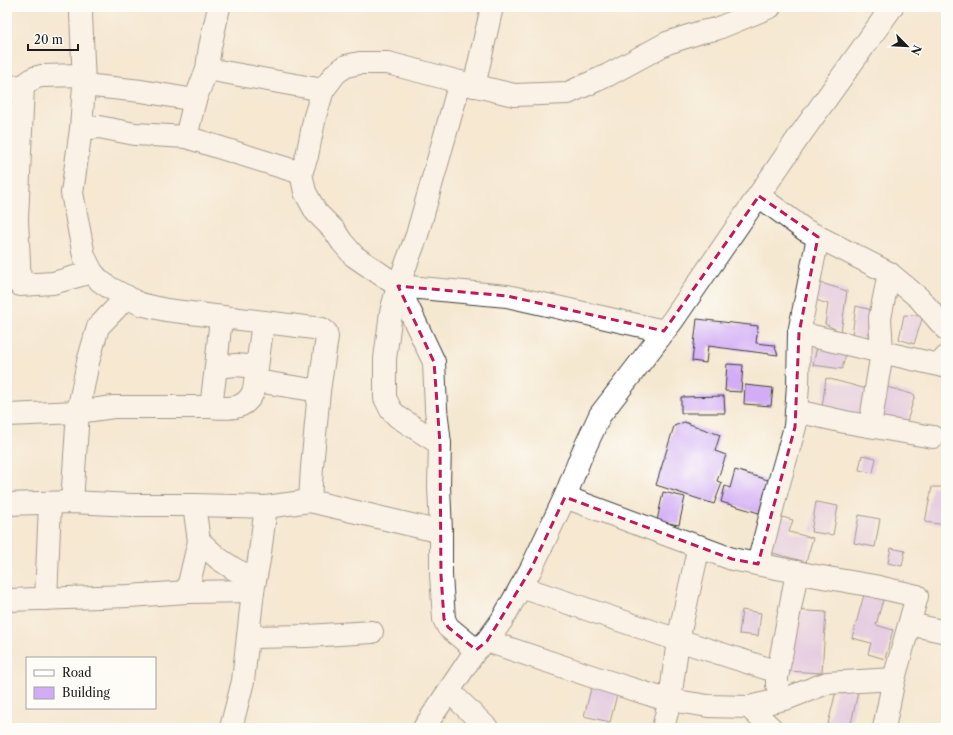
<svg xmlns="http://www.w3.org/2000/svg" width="953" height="735" viewBox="0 0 953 735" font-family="'Libre Caslon Text',serif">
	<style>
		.building { fill: #d2adf6 }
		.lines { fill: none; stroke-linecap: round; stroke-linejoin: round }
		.minor-casing { stroke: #3d3b37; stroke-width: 24 }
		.minor { stroke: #fff; stroke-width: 22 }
		.marked { fill: none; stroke: #c2185b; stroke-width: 3; stroke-dasharray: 8 5; stroke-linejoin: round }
	</style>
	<rect width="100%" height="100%" fill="#fdfcf7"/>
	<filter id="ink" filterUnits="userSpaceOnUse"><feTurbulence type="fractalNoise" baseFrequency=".025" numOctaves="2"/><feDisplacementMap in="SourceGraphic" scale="8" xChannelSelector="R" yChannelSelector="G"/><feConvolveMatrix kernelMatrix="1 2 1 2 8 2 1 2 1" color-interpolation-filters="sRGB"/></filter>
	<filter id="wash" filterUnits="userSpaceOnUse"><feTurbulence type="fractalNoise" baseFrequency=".012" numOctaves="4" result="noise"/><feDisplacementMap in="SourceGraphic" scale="16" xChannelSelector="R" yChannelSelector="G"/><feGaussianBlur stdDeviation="0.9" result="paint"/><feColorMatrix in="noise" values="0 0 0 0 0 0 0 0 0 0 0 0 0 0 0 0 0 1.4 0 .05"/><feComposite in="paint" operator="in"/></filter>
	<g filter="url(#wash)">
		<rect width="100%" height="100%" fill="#f5e8d1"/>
		<g id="blocks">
			<g class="building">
				<polygon points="818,282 847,291 841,332 825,324 828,304 816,300"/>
				<polygon points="856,306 872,310 867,340 852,335"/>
				<polygon points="904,315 923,316 914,344 899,339"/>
				<polygon points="697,319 758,326 756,343 774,345 778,355 708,346 706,363 692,361"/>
				<polygon points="817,347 846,353 842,369 813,365"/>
				<polygon points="727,364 743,365 741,392 725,391"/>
				<polygon points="826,378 867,389 861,418 822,408"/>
				<polygon points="745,385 773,388 771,406 744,404"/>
				<polygon points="887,387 915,395 905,428 881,421"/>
				<polygon points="724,396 725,413 681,413 681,397"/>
				<polygon points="684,422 720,435 715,451 726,455 717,481 722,483 714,504 656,485 674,426"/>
				<polygon points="862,455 876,458 873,473 859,470"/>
				<polygon points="735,470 768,480 759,513 721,502 725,486 730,488"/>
				<polygon points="932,487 946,487 946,525 925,522"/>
				<polygon points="663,492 685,497 679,525 657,521"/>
				<polygon points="816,502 838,506 833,535 811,532"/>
				<polygon points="775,515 793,520 789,532 813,538 806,562 765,551"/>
				<polygon points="859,515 880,519 875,547 854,543"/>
				<polygon points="891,548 905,551 902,566 888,563"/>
				<polygon points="865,591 884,596 876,625 893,630 885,659 868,654 871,643 852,638"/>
				<polygon points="742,610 761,613 758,636 739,634"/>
				<polygon points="791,610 826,612 822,673 787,671"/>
				<polygon points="592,685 618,691 610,722 584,716"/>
				<polygon points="837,687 858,692 850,728 827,728"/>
			</g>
		</g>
	</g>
	<g filter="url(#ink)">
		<use href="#blocks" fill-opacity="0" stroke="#3d3b37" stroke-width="1"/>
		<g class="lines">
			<g class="minor-casing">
				<g id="minor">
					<polyline points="82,7 81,13 84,85 81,129 72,193 84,256 92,272 100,281 110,288 140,304 166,310 322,329 326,332 327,337 319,391 312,467 310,501"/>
					<polyline points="219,7 210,47 207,69 195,100 186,137 301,173 305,192 316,212 334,230 342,242 354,256 398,286 434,362 436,409 440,444 439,486 441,532 441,575 444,619 448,627 476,650"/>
					<polyline points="207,69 323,90 336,73 346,66 360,63 388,63 460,82 514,95 568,93 608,75 667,43 701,32 716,29 770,7"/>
					<polyline points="84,85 141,91 195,100"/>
					<polyline points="23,86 17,219 20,285 53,283 92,272"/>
					<polyline points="474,86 492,7"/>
					<polyline points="7,87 23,86 34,78 41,76 83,75"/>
					<polyline points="81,129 99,127 135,134 186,137"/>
					<polyline points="301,173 307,156 315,116 323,90"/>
					<polyline points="759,196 805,230 889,273 919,298 946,329"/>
					<polyline points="398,286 507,296 664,331"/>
					<polyline points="799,333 943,366 944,359 946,357"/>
					<polyline points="216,367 221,317"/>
					<polyline points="256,381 319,391"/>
					<path d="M211,407C230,409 246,410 254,390L263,322"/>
					<polyline points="796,411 845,422 933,437"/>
					<polyline points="7,415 78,412 113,407 211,407 216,367 236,365 257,367"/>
					<polyline points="870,426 882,352 880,318 889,273"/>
					<polyline points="440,444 398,417 391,410 385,398 385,359 391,312 398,286 417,235 460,82"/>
					<polyline points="565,497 732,559 811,575 874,586 917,596 894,679 884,728"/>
					<polyline points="72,502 78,412 88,362 98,327 119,305 126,296"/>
					<polyline points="7,504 72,502 132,505 194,505 266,507 310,501 441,532"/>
					<polyline points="199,541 219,559 234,569 255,579"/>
					<polyline points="758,564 777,490 795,427 798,385 799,333 818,237"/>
					<polyline points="521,587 678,640 778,672"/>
					<polyline points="187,592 199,541 194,505"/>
					<polyline points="46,599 50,503"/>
					<polyline points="7,600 129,596 187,592 253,591"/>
					<polyline points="910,624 946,632"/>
					<polyline points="248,637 307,636 372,632"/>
					<polyline points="487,641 600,679 664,699 708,706 749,707 788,698 827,683 894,679"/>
					<polyline points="777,685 777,677 797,572"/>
					<polyline points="449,691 487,728"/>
					<polyline points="749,707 771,728"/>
					<polyline points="231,728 243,681 253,591 259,560 266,507"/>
					<polyline points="424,728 476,650 487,641 502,620 531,569 565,497 581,456 600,415 673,320 798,138 892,7"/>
					<polyline points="663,728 670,700 678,640 699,546"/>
				</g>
			</g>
			<use href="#minor" class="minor"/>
		</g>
	</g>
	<path d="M0 0H953V735H0ZM759,196L818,237L799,333L795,427L758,564L732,559L565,497L531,569L487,641L476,650L448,627L444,619L441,575L440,444L434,362L398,286L507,296L664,331Z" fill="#f5e8d1" fill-opacity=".55" fill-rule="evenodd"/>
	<path class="marked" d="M759,196L818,237L799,333L795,427L758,564L732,559L565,497L531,569L487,641L476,650L448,627L444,619L441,575L440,444L434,362L398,286L507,296L664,331Z"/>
	<rect width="953" height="735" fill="none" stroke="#fdfcf7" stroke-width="24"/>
	<rect x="26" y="657" width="130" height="52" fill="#fdfcf7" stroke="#a3a29f"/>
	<rect x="34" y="670" width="20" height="6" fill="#ffffff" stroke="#a3a29f"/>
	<text x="62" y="677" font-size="12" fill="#1c1c1c">Road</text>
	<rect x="34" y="687" width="20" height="12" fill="#d2adf6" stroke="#a3a29f"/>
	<text x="62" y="697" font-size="12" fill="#1c1c1c">Building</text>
	<g transform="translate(907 46) rotate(114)" stroke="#fdfcf7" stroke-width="3" paint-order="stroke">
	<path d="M0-3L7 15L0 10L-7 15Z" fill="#1c1c1c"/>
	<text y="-6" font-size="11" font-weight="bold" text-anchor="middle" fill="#1c1c1c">N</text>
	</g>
	<path d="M28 44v6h50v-6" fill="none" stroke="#1c1c1c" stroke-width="2"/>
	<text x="34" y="44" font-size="12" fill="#1c1c1c" stroke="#fdfcf7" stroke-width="3" paint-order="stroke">20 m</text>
</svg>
